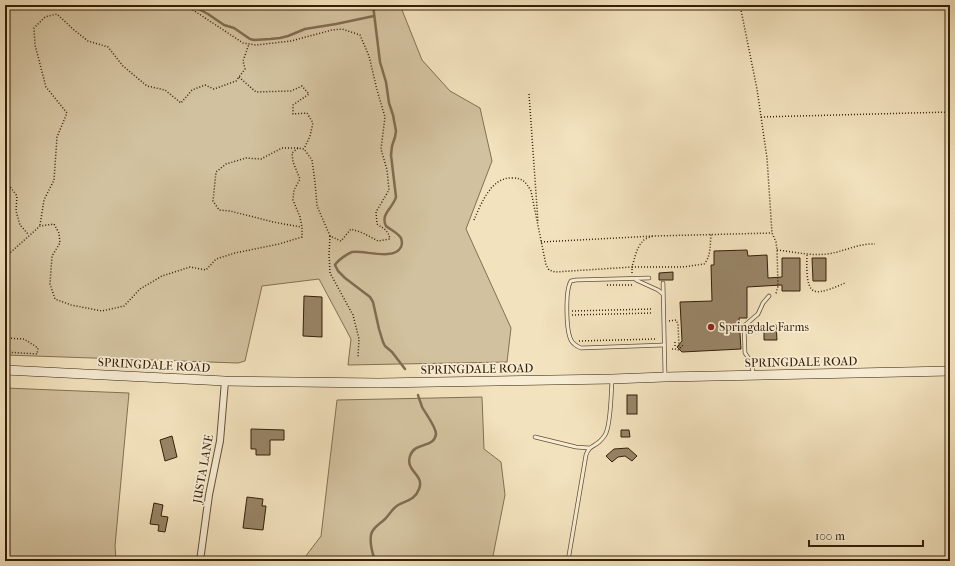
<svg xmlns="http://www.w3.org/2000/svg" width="955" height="566" viewBox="0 0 955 566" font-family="'IM FELL French Canon',serif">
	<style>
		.green { fill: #d2c19e; stroke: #837052 }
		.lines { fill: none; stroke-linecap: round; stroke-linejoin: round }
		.stream { stroke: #7f6c4f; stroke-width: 2.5 }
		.building { fill: #978466; stroke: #341f07 }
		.service-casing { stroke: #645034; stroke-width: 4.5 }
		.minor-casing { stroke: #645034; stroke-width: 8 }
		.secondary-casing { stroke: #341f07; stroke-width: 10 }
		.path { stroke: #341f07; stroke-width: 1.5; stroke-dasharray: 1 2; stroke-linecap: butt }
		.service { stroke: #f7ecd4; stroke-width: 3 }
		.minor { stroke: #f7ecd4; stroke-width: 6 }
		.secondary { stroke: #f7ecd4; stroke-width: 9 }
		.poi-dot { fill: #8f2418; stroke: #f7ecd4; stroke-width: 1.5 }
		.labels { text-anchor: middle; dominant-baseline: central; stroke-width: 3.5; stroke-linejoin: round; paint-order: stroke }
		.poi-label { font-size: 12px; fill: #341f07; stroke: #f7ecd4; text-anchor: start }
		.street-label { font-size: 12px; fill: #341f07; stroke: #f7ecd4 }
	</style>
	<rect width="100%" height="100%" fill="#f2e2bd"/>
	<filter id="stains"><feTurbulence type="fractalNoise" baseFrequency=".005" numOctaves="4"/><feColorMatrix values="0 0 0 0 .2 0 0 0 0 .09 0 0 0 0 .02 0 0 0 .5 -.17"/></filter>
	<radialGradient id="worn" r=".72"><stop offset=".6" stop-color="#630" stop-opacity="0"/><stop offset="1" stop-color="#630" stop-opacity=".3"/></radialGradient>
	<g class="green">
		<polygon points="5,5 400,5 422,60 450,91 480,108 492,161 466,229 511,328 507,362 348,365 351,339 319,279 262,286 245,361 238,363 5,355"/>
		<polygon points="5,388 129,393 115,546 116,561 5,561"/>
		<polygon points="482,397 484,449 501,462 505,495 492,561 302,561 321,536 337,400"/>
	</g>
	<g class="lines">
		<g class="stream">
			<polyline points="191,5 208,14 224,25 234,28 250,39 254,40 270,39 280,38 288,36 305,29 336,24 374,16"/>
			<path d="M373,5L380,62L386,82L389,103L393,115L396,131L395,137L392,146L391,155L396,197C393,208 380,214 386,226C391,230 398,233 401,238C402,241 402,245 401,247C394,261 364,250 352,252C347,254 338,260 335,265L338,271L345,278L370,297L373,302L379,329L383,342L385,346L392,352L405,369"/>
			<path d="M375,561C372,552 367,536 374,529C377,525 382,522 385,519C390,514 392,509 398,505C407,500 415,500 419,489C425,474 405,472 410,456C415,441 434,449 436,434C436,427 426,414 422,407C421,403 419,399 418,395"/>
		</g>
	</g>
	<g class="building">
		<polygon points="747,250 748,256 767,255 768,278 782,277 782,258 800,258 800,291 782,291 782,285 747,287 747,318 739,318 741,349 682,352 677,347 682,341 680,302 712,301 711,265 714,265 714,251"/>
		<polygon points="812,258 826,258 826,281 813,281"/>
		<polygon points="673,272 673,280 659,280 659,273"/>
		<polygon points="304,296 322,297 322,337 303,336"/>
		<polygon points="776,325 777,340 764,340 764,326"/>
		<rect x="627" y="395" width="10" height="19"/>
		<polygon points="251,429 284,430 284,440 270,440 270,455 256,455 256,449 251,449"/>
		<polygon points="621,430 629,430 630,437 621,437"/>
		<polygon points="172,436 177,457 165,461 160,440"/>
		<polygon points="628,448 637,456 632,461 625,456 618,457 612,462 606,456 614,449"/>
		<polygon points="247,497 263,499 262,506 266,506 263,530 243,528"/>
		<polygon points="154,503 163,505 161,516 168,517 165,532 158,531 159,525 150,524"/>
	</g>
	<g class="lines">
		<g class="service-casing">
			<g id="service">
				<path d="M649,278L576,280L571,281C565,290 566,330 571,340C573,344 576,346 581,348L664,345"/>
				<polyline points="636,280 658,290 663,294"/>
				<polyline points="663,283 665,375"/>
				<polyline points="753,374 752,363 745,353 744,326 758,314 763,303 769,296"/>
				<polyline points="535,437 576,447 589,448"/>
				<path d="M568,561L586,455C589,446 593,447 599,442C601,440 604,437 605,435C611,426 611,393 612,381"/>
			</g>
		</g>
		<g class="minor-casing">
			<polyline id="minor" points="200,561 209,495 220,441 225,381"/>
		</g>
		<g class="secondary-casing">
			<polyline id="secondary" points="5,370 225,381 379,383 612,379 665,377 950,371"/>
		</g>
		<g class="path">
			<polyline points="740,5 757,89 767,158 772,233 776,242 777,250 778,286 776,293 774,294"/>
			<polyline points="5,17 11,5"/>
			<polyline points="239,77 256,92 291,91 302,86 309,94 293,105 293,114 307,113 313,123 310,136 304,149"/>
			<polyline points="529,94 538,222"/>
			<polyline points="761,117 950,112"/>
			<polyline points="298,148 282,148 261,159 246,158 226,164 216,172 213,201 219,210 230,211 273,222 301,227"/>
			<polyline points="5,180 17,196 16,211 20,225 29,235"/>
			<path d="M474,220C481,204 491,177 512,178C523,178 526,182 531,191L546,265L549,270L555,272L632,267C634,260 637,247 642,242C645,238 650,237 654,236"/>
			<polyline points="40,225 44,200 54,180 57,137 67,113 46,87 35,45 34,28 45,17 57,14 74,30 88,41 108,47 123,66 147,86 165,90 181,103 192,90 205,85 214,89 236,81 245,69 243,61 249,44"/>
			<polyline points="330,236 329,254 330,273 353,315 359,339 358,357"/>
			<polyline points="541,242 654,236 772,233"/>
			<path d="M777,250C796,252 814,257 833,253C847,250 861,243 875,244"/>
			<path d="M5,255L11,252L40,226L54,224L59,233L60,243L52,256L50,284L55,299L71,305L102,311L124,306L140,289L162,276L190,267L206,270L216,259L235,253L279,244L302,237V227L300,217L293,200L294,190L300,179L293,162L292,153L298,148L304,149L312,160L315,182L317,206L330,236L341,241L351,229L363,233L378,241L390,239C388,230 384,229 377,224L376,212L389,190L387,170L381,149L385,117L377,90L369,56L360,35L342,29L332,30L291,41L256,45L243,43L193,10L177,5"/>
			<path d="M807,255C807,263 805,287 814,291C821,294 838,286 845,283"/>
			<path d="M632,273V267H683L704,264C711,257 710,245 711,234"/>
			<polyline points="607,285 633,285"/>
			<polyline points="572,311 652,309"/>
			<polyline points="572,315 652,313"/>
			<polyline points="669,321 676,320 678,324 679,346 681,348"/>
			<polyline points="5,338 24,339 38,348 37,354 5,352"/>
			<polyline points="579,341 655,339"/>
			<polyline points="675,342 675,348"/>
			<polyline points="672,349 675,349 678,350 684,344"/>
		</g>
		<use href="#service" class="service"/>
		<use href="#minor" class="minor"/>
		<use href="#secondary" class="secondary"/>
	</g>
	<circle class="poi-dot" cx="711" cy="327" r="4"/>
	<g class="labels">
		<g class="poi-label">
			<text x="719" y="327">Springdale Farms</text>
		</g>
		<g class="street-label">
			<text transform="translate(801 362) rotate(-1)">SPRINGDALE ROAD</text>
			<text transform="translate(154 365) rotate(3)">SPRINGDALE ROAD</text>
			<text transform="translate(477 369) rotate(-1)">SPRINGDALE ROAD</text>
			<text transform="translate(203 469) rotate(-80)">JUSTA LANE</text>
		</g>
	</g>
	<rect width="955" height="566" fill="none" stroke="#f2e2bd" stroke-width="20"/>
	<rect x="6" y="6" width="943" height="554" fill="none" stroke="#341f07" stroke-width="2"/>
	<rect x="10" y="10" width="935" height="546" fill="none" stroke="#341f07"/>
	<path d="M809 540v6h114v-6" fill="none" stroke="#341f07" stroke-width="2"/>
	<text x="815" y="540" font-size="12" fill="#341f07" stroke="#f7ecd4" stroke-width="3" paint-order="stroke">100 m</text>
	<rect width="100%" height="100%" filter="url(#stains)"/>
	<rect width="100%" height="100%" fill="url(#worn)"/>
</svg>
